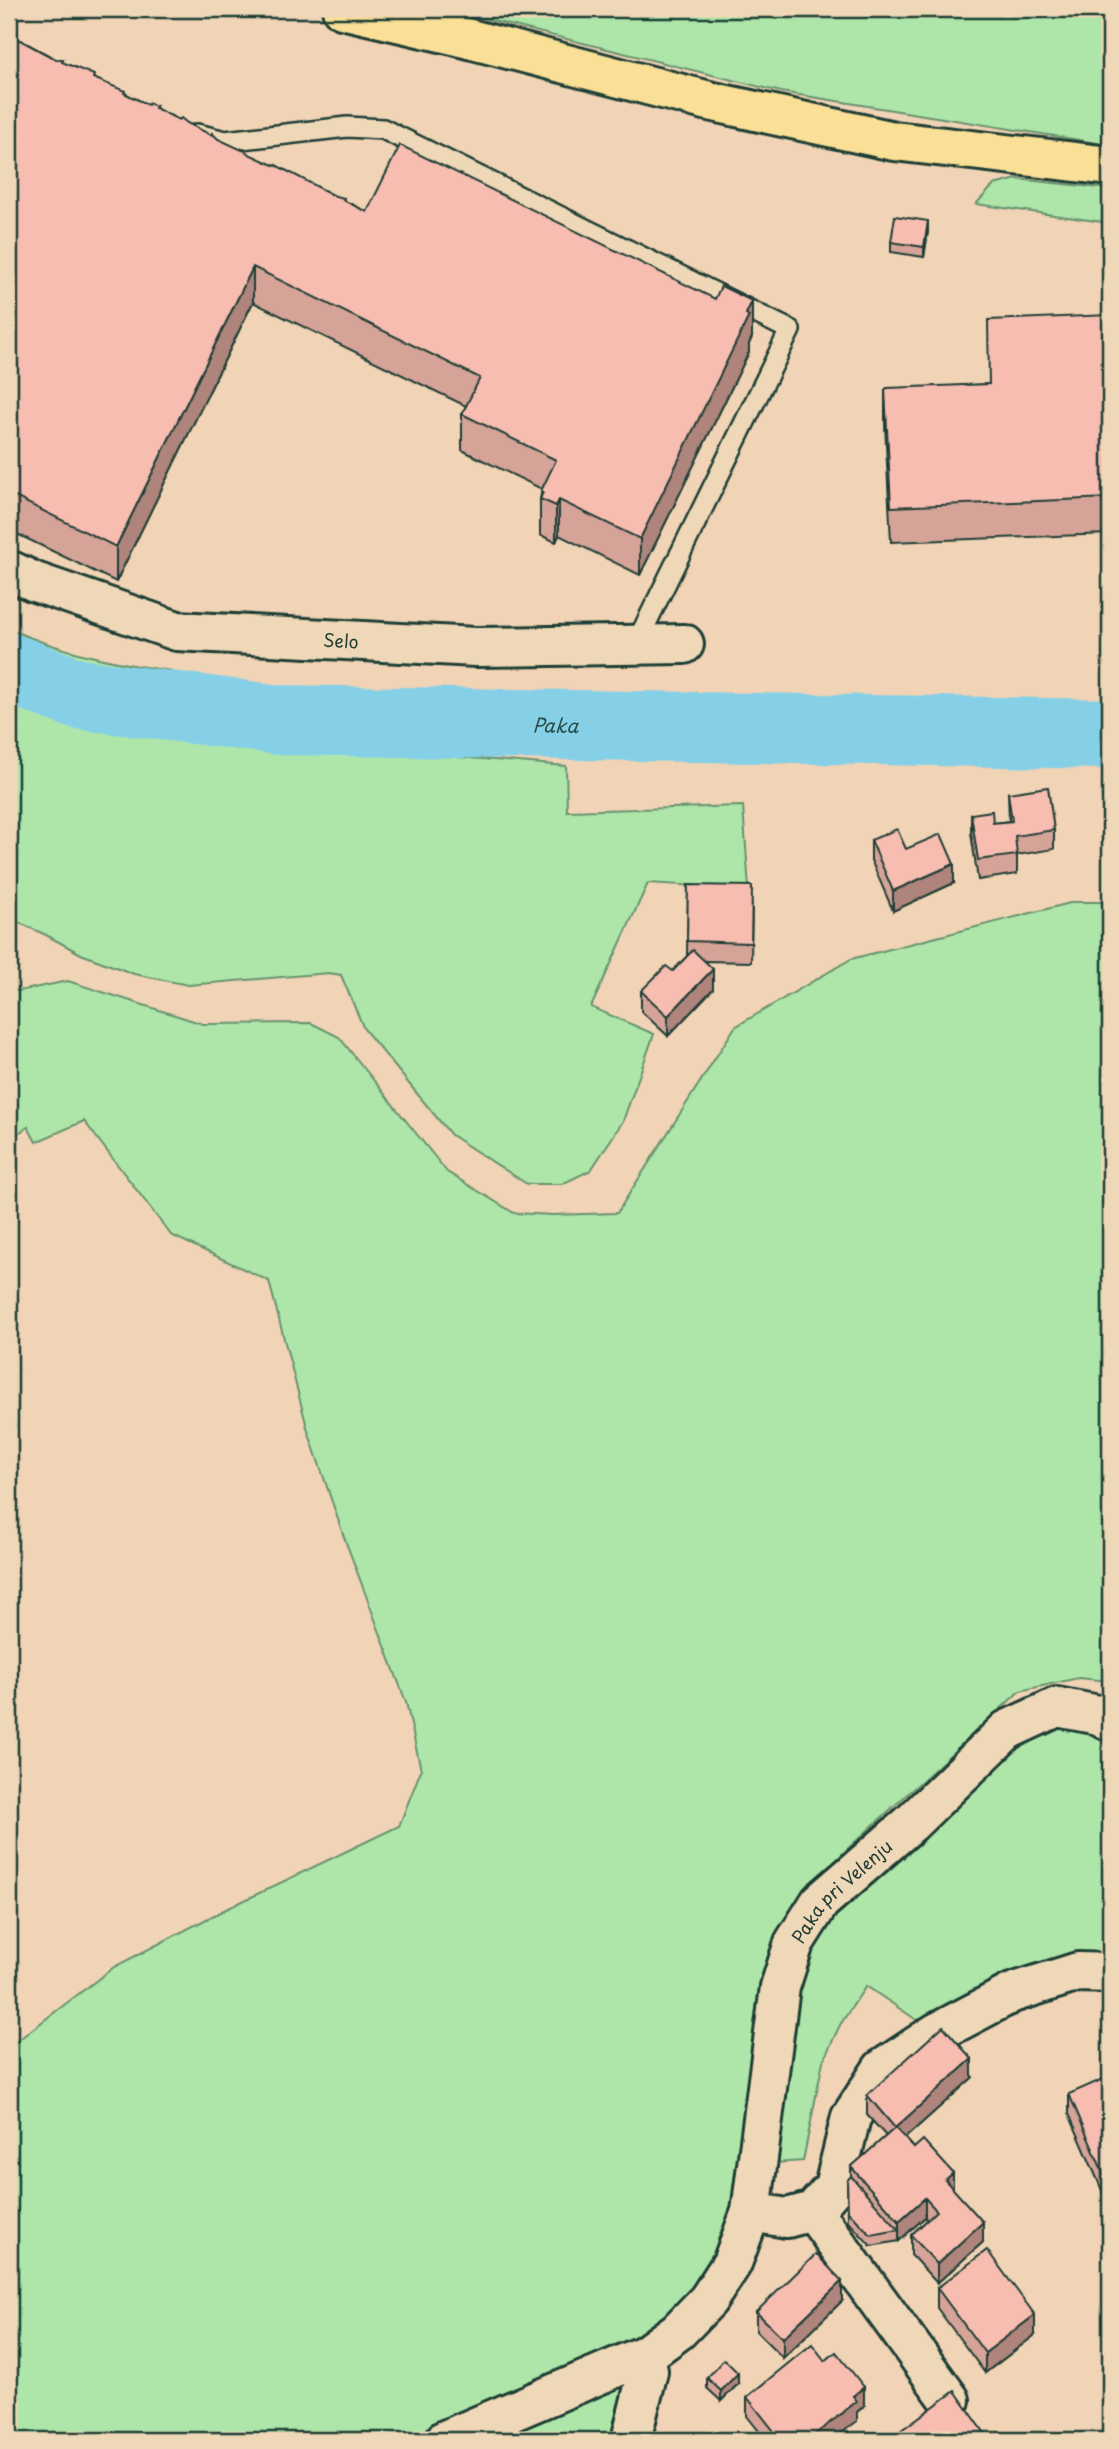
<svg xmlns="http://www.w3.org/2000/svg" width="1119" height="2449" viewBox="0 0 1119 2449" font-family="'Playpen Sans',sans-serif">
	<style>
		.green { fill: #aee6a9; stroke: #66926e; stroke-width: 2 }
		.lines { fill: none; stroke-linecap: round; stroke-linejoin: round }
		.river { stroke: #86d0e7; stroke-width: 70 }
		.lane-casing { stroke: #1f3d34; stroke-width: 24 }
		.street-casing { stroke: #1f3d34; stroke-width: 44 }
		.primary-casing { stroke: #1f3d34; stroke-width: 44 }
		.lane { stroke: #efd8b7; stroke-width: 19 }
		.street { stroke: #efd8b7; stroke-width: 38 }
		.primary { stroke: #fadf96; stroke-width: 38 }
		.wall { fill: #d5a398; stroke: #1f3d34; stroke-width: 2 }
		.shaded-wall { fill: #ae847c; stroke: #1f3d34; stroke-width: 2 }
		.building { fill: #f8bdb1; stroke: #1f3d34; stroke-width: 2 }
		.labels { text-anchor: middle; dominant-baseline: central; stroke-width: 6; stroke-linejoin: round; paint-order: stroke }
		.street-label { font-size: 18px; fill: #1f3d34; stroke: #efd8b7 }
		.water-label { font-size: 19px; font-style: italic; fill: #294c46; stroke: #efd8b7 }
	</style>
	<rect width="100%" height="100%" fill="#f1d3b6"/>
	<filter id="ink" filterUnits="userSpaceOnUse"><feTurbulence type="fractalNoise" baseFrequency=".0143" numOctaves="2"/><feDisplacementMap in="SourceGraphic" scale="14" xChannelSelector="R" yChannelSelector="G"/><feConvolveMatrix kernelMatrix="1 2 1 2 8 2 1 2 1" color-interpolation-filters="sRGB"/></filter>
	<g filter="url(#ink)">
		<g class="green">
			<polygon points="445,9 1110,9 1110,145 781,92"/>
			<polygon points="1017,179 1110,189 1110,223 976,204 994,185"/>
			<path d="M9,629C59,651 117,664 172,671L166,697L140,694L79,680L9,651Z"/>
			<polygon points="9,700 17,704 100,723 298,744 566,766 567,811 743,806 749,889 648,883 591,1007 654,1034 623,1121 591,1170 562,1184 527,1184 451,1135 364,1029 341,975 329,973 188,985 134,974 81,954 46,935 9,918"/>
			<polygon points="1074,902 1110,902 1110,1681 1078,1678 1020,1691 844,1852 794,1911 744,2195 711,2278 645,2344 412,2440 9,2440 9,2047 114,1967 224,1910 399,1826 421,1770 406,1702 344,1537 308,1431 269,1281 171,1235 84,1121 36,1142 28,1127 9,1139 9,989 19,991 68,981 203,1024 311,1023 339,1037 447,1172 514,1213 553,1215 617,1213 735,1027 851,959"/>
			<polygon points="1063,1723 1110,1732 1110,1957 924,2025 866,1986 840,2025 823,2061 803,2161 775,2163 799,1972 812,1930 1014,1741"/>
			<polygon points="630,2375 623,2440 478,2440"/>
		</g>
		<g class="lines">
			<path class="river" id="s1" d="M9,668L77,694L279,720L1110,734"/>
			<g class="lane-casing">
				<polyline id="lane" points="197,134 225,141 347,127 383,129 790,330 636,644"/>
			</g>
			<g class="street-casing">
				<g id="street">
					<path id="s2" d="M9,570L35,582L177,631L476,647L684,644"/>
					<polyline points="813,2211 950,2400"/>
					<polyline points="751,2212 787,2218 813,2211 834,2187 851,2117 882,2069 936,2033 1012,1993 1078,1972 1110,1973"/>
					<path id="s3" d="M445,2440L645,2355L678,2331L708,2300L732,2263L751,2212L780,1987L794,1943L820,1902L910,1824L1007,1730L1057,1707L1099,1715L1110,1721"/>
					<polyline points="631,2440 648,2371 645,2355"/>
				</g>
			</g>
			<g class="primary-casing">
				<polyline id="primary" points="342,9 458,36 709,101 894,141 1110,166"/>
			</g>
			<use href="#lane" class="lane"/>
			<use href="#street" class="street"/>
			<use href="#primary" class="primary"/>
		</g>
		<g class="wall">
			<polygon points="9,34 63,63 367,212 752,337 749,344 749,352 640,575 559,535 556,542 540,535 540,499 542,489 462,450 462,414 466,406 253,302 116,582 9,530"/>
			<polygon points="928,231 924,257 891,252 891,242"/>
			<polygon points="1110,315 1110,534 891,542 885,425 885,390 988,384"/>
			<polygon points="1008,793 1054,830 1054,849 1017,855 1017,874 978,880 971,833 971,814 993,823 1009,821"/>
			<polygon points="871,840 906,849 954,883 893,911 871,860"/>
			<polygon points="688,885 752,905 751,962 704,961 713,989 668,1036 641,1011 641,991 673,971 687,956"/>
			<polygon points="972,2078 905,2138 953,2189 983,2242 937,2283 911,2255 911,2235 927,2220 925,2217 899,2241 871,2246 848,2221 847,2181 851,2176 851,2167 886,2136 867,2115 867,2095"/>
			<polygon points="1069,2094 1110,2095 1108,2204 1069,2114"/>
			<polygon points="937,2288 1035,2335 985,2373 937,2308"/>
			<polygon points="842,2301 783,2358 756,2331 756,2312"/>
			<polygon points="707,2378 738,2384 721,2401 707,2388"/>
			<polygon points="747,2397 864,2406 857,2412 857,2421 832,2440 766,2440 747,2416"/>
		</g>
		<g class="shaded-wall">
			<polygon points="928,221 928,231 924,257 924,247"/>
			<polygon points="253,267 253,302 116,582 116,547"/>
			<polygon points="752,301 752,337 749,344 749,352 640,575 640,539"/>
			<polygon points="559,500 559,535 556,542 556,506"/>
			<polygon points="954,864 954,883 893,911 893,891"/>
			<polygon points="713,969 713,989 668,1036 668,1016"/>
			<polygon points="972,2059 972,2078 895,2147 895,2128"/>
			<polygon points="953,2173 953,2192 945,2180"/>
			<polygon points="1110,2183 1110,2203 1108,2204 1108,2184"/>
			<polygon points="925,2198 925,2217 899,2241 899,2221"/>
			<polygon points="983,2222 983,2242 937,2283 937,2264"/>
			<polygon points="842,2281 842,2301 783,2358 783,2338"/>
			<polygon points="1035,2315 1035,2335 985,2373 985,2353"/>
			<polygon points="738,2373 738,2384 721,2401 721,2391"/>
			<polygon points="864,2387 864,2406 857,2412 857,2421 832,2440 808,2440 853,2396"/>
		</g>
		<g class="building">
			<polygon points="9,34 55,59 63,60 62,62 94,75 93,78 125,91 124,93 148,105 149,103 156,106 155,108 179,120 181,118 187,123 211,135 212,133 218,139 242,150 242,149 249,154 273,165 274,164 335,196 344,198 343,200 367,212 400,145 715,299 721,286 752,301 746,314 749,316 640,539 559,500 556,506 540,499 543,492 541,491 556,460 462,414 480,378 253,267 116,547 9,494"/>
			<polygon points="895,216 928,221 924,247 891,242"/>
			<polygon points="1110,315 1110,498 891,507 885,390 887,388 989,384 988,320"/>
			<polygon points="1048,787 1054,830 1015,836 1017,855 978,860 971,814 992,811 993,823 1012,821 1008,793"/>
			<polygon points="897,829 906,849 941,834 954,864 893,891 871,840"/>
			<polygon points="688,885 752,886 751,943 687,941"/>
			<polygon points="693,950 713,969 668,1016 641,991 666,966 673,971"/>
			<polygon points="943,2026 972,2059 895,2128 867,2095"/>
			<polygon points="1103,2079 1110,2095 1110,2183 1108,2184 1069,2094"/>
			<polygon points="895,2128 914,2148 923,2140 953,2173 945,2180 983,2222 937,2264 911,2235 937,2211 925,2198 899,2221 851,2167"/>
			<polygon points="851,2176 899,2230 871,2235 848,2211 847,2181"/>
			<polygon points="987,2250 1035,2315 985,2353 937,2288"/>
			<polygon points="816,2254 842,2281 783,2338 756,2312"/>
			<polygon points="812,2344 825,2361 836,2352 864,2387 853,2396 857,2401 808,2440 781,2440 747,2397"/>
			<polygon points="724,2359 738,2373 721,2391 707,2378"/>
			<polygon points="955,2391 989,2439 987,2440 896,2440 893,2436"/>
		</g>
	</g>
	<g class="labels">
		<g class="street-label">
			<text stroke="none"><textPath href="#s2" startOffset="343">Selo</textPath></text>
			<text stroke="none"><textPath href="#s3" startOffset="744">Paka pri Velenju</textPath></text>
		</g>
		<g class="water-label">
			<text stroke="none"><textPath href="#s1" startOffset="553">Paka</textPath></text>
		</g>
	</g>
	<rect width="1119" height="2449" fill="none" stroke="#efd8b7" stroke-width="35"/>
	<rect x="18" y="18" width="1084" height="2414" fill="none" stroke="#1f3d34" stroke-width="2.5" filter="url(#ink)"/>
</svg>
